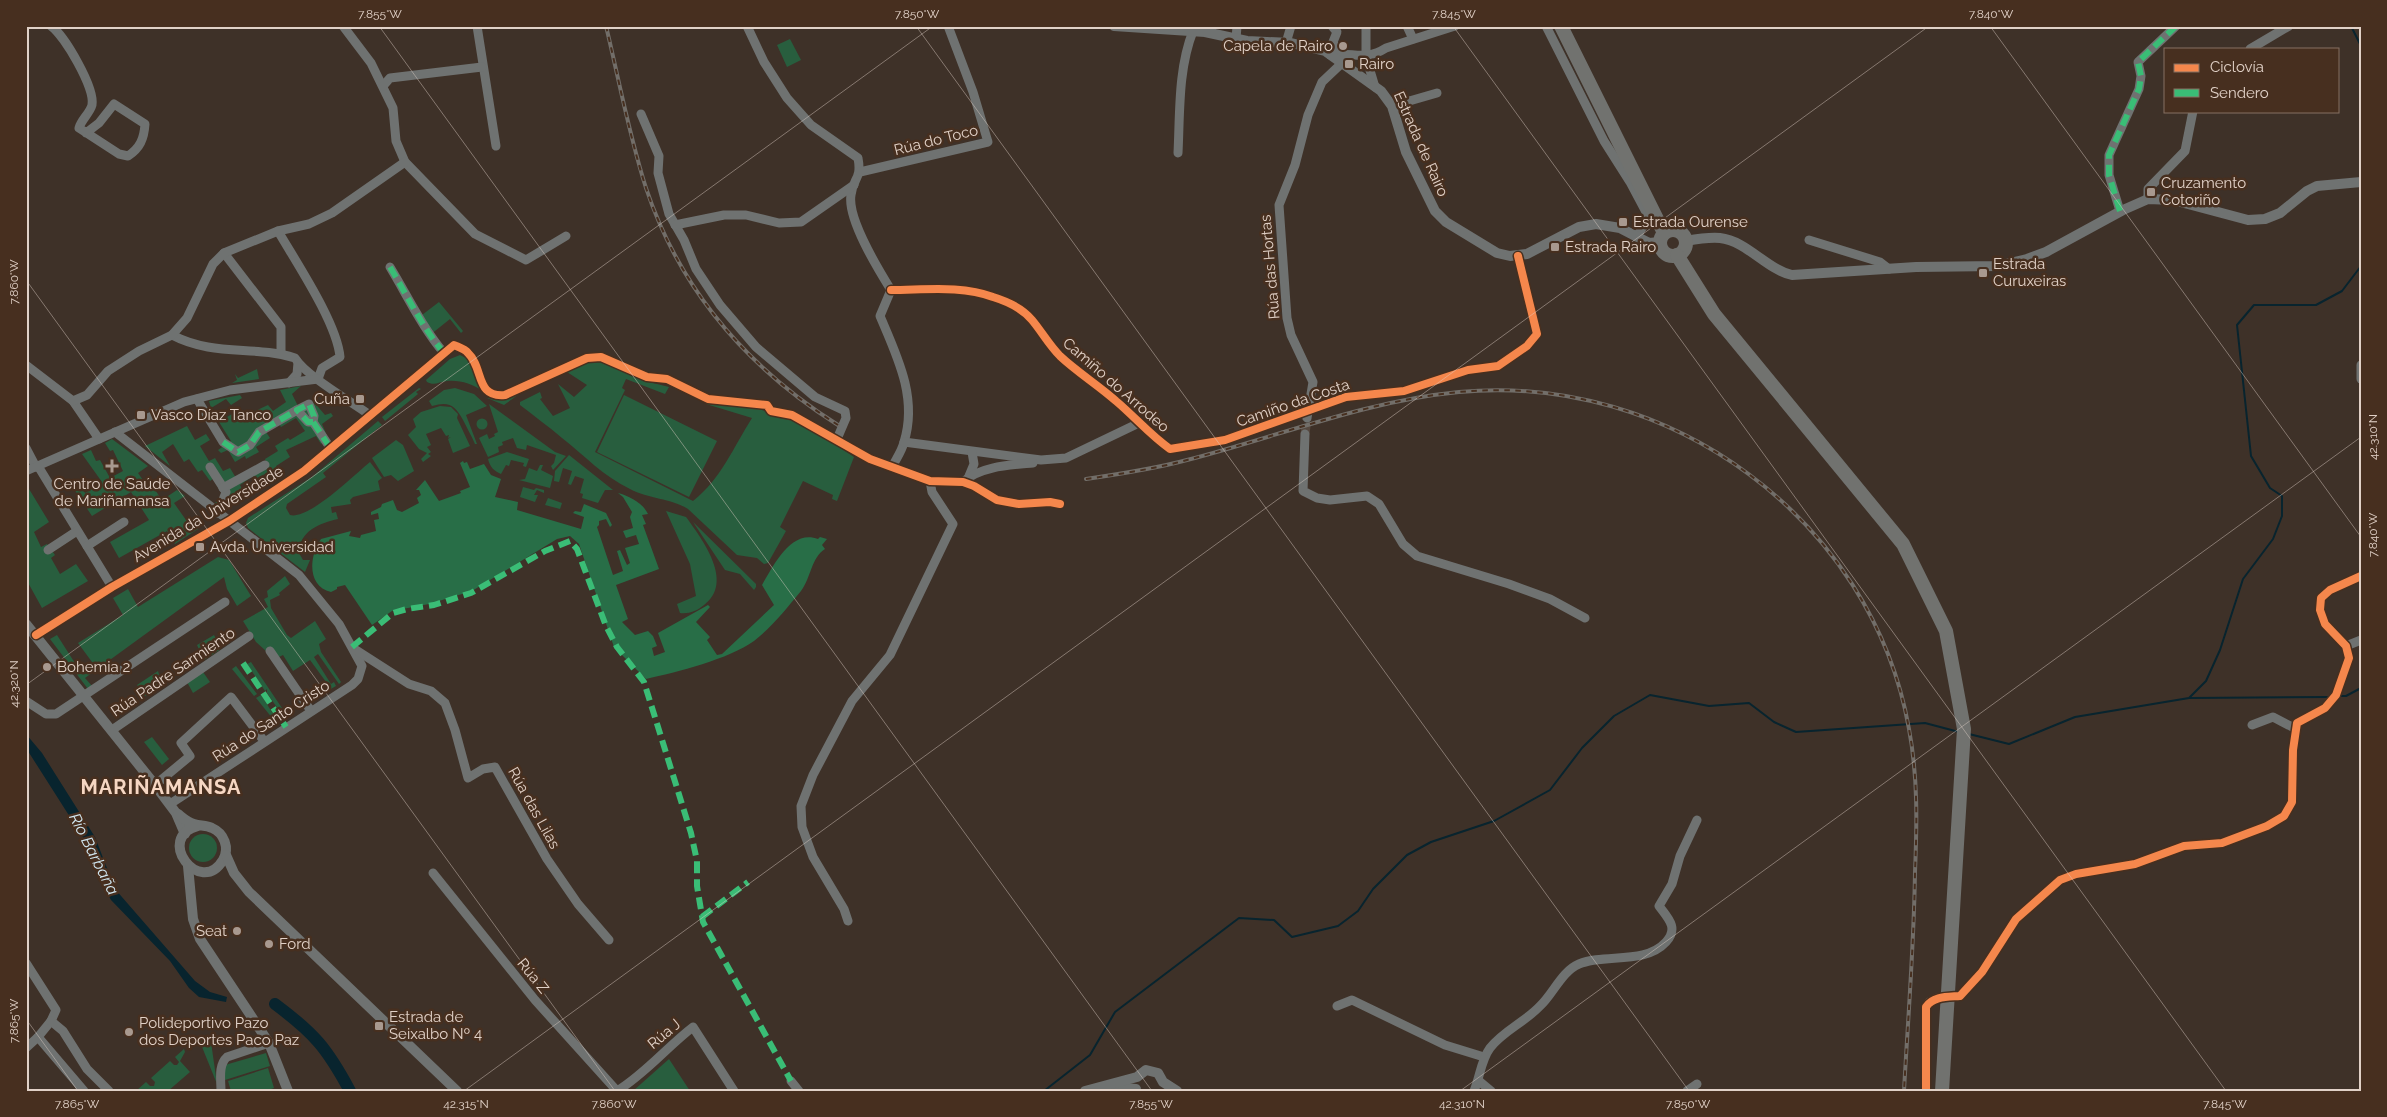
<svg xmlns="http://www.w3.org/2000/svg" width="2387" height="1117" viewBox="0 0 2387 1117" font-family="Raleway,sans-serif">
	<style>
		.green { fill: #285e3e }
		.forest { fill: #286e47 }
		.water { fill: #08242e }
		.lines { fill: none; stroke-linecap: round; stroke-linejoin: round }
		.stream { stroke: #08242e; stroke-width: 2 }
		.river { stroke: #08242e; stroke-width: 12 }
		.minor-tunnel { stroke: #564940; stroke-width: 9; stroke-dasharray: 9 4.5; stroke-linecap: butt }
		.minor { stroke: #6f7271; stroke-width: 9 }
		.tertiary { stroke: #6f7271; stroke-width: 10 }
		.primary { stroke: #71726f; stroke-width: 14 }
		.rail-casing { stroke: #726e69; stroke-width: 4 }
		.rail { stroke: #472f1f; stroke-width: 2; stroke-dasharray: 5.5; stroke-linecap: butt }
		.quiet { stroke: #3abd76; stroke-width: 6; stroke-dasharray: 12 6; stroke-linecap: butt }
		.cycleway-casing { stroke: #472f1f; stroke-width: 11 }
		.cycleway { stroke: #f5874c; stroke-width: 8 }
		.ticks { fill: none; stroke: #e1d1c7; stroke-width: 1; stroke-opacity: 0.45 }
		.poi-dot { fill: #a8998f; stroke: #472f1f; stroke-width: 2 }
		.labels { text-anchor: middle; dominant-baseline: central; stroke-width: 5; stroke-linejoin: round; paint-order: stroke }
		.poi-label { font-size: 15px; fill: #e1d1c7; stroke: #472f1f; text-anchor: start }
		.street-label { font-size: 15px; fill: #e1d1c7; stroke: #472f1f }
		.water-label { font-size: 16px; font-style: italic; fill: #d2e8f2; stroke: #472f1f }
		.district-label { font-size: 20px; font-weight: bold; letter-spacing: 1px; fill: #f6d7c3; stroke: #472f1f }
		.neatline { fill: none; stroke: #e1d1c7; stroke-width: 2 }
		.ticks-label { font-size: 12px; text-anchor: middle; fill: #e1d1c7 }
	</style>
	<rect width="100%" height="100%" fill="#3e3128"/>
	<g class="green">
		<polygon points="790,39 801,60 787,67 777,45"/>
		<polygon points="439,302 463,331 461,333 450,319 430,335 422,315"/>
		<path d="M460,355L470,360L483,391C472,384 461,380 447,381C439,382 434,386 427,382L426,380L450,359Z"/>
		<path d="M589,359L605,362L641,380L669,387L665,394L626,379L622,388L625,390L595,452L693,501C721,479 733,448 752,418L706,404L752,405L773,415L797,419L854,457L837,501L832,499L833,495L803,481L780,527L786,531L768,563L764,564L757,558L737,555L688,509C671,498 648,499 630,489C603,476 585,456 562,438C548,426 534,416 520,405V402L540,392L542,398L540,399L553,416L570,408L558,384L574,397L587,385L567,372Z"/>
		<polygon points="257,369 259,379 232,383 237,380 235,374 238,378"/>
		<polygon points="301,386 292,394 299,408 313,401 325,415 331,413 333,416 322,424 328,438 321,444 316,436 286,450 290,457 276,466 281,476 277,479 271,471 257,478 253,476 240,485 242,489 228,497 232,506 227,509 215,503 223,496 214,478 210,481 202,470 198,472 189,459 184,462 173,444 162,452 170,466 145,446 187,426 195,440 206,434 210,440 200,446 209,461 215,458 223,471 230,468 236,478 267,465 265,459 278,451 275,446 288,438 290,440 305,431 296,418 281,427 279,424 266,432 270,438 256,447 259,452 246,459 245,456 235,462 228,450 221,453 218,450 231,441 219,422 232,414 238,419 268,405 273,411 286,402 280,390"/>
		<polygon points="419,388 421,389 416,392 418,394 385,421 382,417"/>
		<path d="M455,388L474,394L487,406L466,415L477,444H475C471,435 467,428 463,420C455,405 449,401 432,406L429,401L444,390Z"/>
		<polygon points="522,392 504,405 487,398 499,399"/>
		<polygon points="240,395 242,398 231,405 226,399 211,408 209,401"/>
		<polygon points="624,395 717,441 689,497 597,452"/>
		<polygon points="489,404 555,452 566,456 553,470 551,466 554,463 556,455 527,445 526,450 517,448 513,438 502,442 503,445 498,447 499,452 488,457 479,438 487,434 489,439 495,436 494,434 498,432"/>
		<polygon points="440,406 451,407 458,414 457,418 470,446 453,453 448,439 451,437 448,438 449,435 446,436 441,428 426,434 431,445 427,447 431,452 428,454 431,456 423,462 421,459 427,453 419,449 408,435 416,427 413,419 421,412"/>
		<circle cx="482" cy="424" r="5.5"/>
		<path d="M378,421L382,425L323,473L326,477L287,504L286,508L290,515C309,520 354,475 370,462L382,478L378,481L380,490L353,497L350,500L351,504L331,507L332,513L336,512L338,519C320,523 299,531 299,553L303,560H310L305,572L248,528L246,523L248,518L312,477Z"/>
		<polygon points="112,439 148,466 138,473 149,489 153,487 162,500 177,490 185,496 174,503 186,520 190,519 198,529 175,544 167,531 119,558 110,542 149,520 131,492 92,516 74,489 80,485 85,493 102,482 82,454 91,450 96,461 100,460 110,478 123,471 113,450 110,451 105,443"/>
		<polygon points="396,440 403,445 414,471 398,481 391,475 384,477 372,458"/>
		<path d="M507,452L529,459L526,467L523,466L524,463L511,460L509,466L506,465L501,474C494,471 490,467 488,459Z"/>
		<polygon points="569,455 613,490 605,490 598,503 582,498 583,494 580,493 584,479 575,476 571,485 568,484 572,471 563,468 559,482 554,481 555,471"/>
		<polygon points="540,465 543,465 541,470 553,476 550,488 519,480 525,479 529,468 537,471"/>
		<polygon points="26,484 49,522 34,532 41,547 47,544 55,555 51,558 60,574 76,564 88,581 42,608 26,579"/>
		<polygon points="523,487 534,490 536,488 544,490 544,493 537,490 534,495 538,495 535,502 520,497"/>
		<polygon points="548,498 562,503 560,509 545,505"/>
		<path d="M666,511L686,517C702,539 735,582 704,605C697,611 689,614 680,613L677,604L696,596L690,564Z"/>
		<polygon points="693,522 756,584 756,587 754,590 740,574 725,570"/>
		<polygon points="218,557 229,560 251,596 237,606 227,589 224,577 85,678 92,686 88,689 50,639 57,635 80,671 92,662 78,643 123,615 113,598 128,589 138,607"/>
		<polygon points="285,576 290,584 279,593 280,595 270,600 271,608 287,635 291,638 315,621 326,639 319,644 321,652 341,682 339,684 318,654 314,657 331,684 334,682 336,686 329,690 327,688 329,686 310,660 293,671 283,655 277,658 270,647 266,651 256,642 243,621 268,607 264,599 268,597 267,591"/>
		<polygon points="214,635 221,649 204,660 197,645"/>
		<polygon points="251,662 288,717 285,719 267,693 267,689 265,691 247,664"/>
		<polygon points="236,666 257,694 254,696 232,669"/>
		<polygon points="158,671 162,685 145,696 137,685"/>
		<polygon points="203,672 210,682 193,693 187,682"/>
		<polygon points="261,695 279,723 277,724 256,698"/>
		<polygon points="152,737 169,759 162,765 144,742"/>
		<circle cx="203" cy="848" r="14"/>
		<polygon points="210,1035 217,1084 198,1037"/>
		<polygon points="184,1049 185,1052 180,1061 190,1072 168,1091 136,1091 146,1082 150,1086 154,1086 155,1082 151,1078 170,1061 174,1065 177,1065 179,1062 175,1057"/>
		<polygon points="266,1053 270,1066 225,1080 225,1065"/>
		<polygon points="669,1059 690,1091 633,1091"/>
		<polygon points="268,1068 274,1088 266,1091 231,1091 228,1081"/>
	</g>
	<path class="forest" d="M463,461L464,463L467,462L470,469L484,464L491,475L501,479L495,497L518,502L517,510L581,529L584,517L573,513L575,511L581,512L584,504L606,513L612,525L610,527L606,519L599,521V525L597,527L613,575L623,571L617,551L620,550L627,565L630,563L625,548L639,544L636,535L626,538L623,531L633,528L630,517L632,512L623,497L618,493C629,496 643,503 648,514L642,515L646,524L643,525L659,569L616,585L628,619L622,622L635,635L648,631L653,636L657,646L652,648L654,656L665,652L658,633L708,605L710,607L696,622L710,637L707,640L717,655L722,654L774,605L762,585C774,565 791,529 818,539L820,537L827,539L822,545L825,549C811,558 811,578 801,591C786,609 773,626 754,641C729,659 677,672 646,679L614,647L579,544L570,536L557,539L472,591L429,604L392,611L372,625L345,585L337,587V589L331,592C308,587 308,558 321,539L351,531L349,536L360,538L361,535L376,531L374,520L379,519L378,513L371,515V512L381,507L382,504L393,500L397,510L402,512L419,503L417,498L421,495L419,490H416L425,480L439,501L461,493L460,491L470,487L460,463Z"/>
	<polygon class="water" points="26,734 42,753 95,837 115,889 195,981 210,992 227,997 226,1002 199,997 189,988 170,961 111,900 102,883 84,839 26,748"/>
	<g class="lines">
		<g class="stream">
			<polyline points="2351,26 2361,46"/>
			<polyline points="2338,696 2346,696 2361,688"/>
			<polyline points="2190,698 2330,697"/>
			<polyline points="1969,734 2009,744 2075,717 2189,698 2206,681 2220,650 2243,579 2273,539 2282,516 2282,496 2270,488 2251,456 2237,325 2254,305 2316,305 2342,291 2361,266"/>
			<polyline points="1044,1091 1090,1055 1115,1012 1239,918 1274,920 1292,937 1338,926 1358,911 1373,889 1407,855 1431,842 1494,821 1550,790 1582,748 1614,716 1650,695 1709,706 1749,703 1774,722 1796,732 1925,723 1959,732"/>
		</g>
		<path class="river" d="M275,1004C314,1033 327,1048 350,1091"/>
		<polyline class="minor-tunnel" points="1305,434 1307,418"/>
		<g class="minor">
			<path d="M51,26C65,36 95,88 92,105C90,113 81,120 79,128L119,154L128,156C140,148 144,139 145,124L114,104L99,123L86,133"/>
			<polyline points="343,26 371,63 393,108 396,141 405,162 475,234 526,260 566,236"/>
			<polyline points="477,26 496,146"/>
			<path d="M747,26L764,62L787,98L811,125L858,158C862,180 853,177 851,195C847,219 878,269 891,290"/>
			<polyline points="1332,26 1337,32 1333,42 1338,53"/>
			<polyline points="1366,26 1366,57 1375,87"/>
			<polyline points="1407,26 1413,39"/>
			<polyline points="1546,26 1604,141 1630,182 1647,214 1645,224 1636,237"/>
			<polyline points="1236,39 1237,26"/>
			<polyline points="1286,43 1291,26"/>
			<polyline points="2250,49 2289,26"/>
			<path d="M1330,55C1352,51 1364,62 1386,48L1455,26"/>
			<polyline points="383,86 390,78 482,67"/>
			<polyline points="1392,106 1437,93"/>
			<polyline points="641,114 659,156 658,173 669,214 684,240 696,269 720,305 756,347 815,397 845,411 846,418 837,439"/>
			<path d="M1178,153C1180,113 1178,69 1193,31"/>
			<polyline points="860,172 988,142 973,92 948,26"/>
			<polyline points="2148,199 2148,189 2185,151 2193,111"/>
			<polyline points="2120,211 2109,175 2109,155 2139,89 2141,76 2138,62 2176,26"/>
			<polyline points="675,225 724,215 746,215 779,223 801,222 854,185"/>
			<path d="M278,231C296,262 337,323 340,357L322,368L318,379"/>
			<polyline points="1809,240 1880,262 1889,269"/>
			<polyline points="224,253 281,327 281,353"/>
			<path d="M390,267C407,295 422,327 444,353"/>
			<path d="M891,290C924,290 962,285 993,297C1006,301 1023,309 1032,320C1042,332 1049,345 1060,356C1077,372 1098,385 1116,401C1135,417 1150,435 1170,449L1225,440L1346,397L1404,391L1468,370L1498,366L1527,346L1537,334L1518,256"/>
			<path d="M891,290L880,316C897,356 918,398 904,442C902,451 896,459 892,467"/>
			<path d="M172,335C214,357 254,345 295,358C306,376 352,402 371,416"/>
			<polyline points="26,365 73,401 99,439"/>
			<polyline points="2361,365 2361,379"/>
			<polyline points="289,383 297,374 298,363"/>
			<polyline points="197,399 223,442 238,452 250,445 259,432 297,410"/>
			<polyline points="73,401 87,395 108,371 139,351 172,335 187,318 213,264 224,253 278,231 309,224 332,213 405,162"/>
			<polyline points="1307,418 1313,382 1291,335 1287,318 1279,205 1295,165 1308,115 1322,82 1341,64"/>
			<polyline points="313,422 308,422 297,410 309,404 314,416 313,422 331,449"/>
			<polyline points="115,432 299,575 339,624 362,666 358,679 352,685 170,804"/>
			<polyline points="1305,434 1303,491 1317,498 1330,500 1367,496 1379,504 1403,544 1417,556 1509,584 1550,599 1585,618"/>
			<polyline points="904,442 1041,460 1066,458 1139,423"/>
			<polyline points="26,448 36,467"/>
			<polyline points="38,466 112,587"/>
			<polyline points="210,467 226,492 218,513"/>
			<polyline points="26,471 184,402 230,390 318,379"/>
			<polyline points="969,476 974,464 972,452"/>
			<path d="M963,482C980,466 1011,465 1033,463"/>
			<polyline points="223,488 265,465"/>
			<polyline points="87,546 124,522"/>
			<polyline points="48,550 77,531"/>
			<path d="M36,635L112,587L229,521L304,471L454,345C458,347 465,349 468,353C484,368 475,398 505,395L587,358L601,357L647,377L667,379L708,399L767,405L771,411L792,415L870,459L930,481L963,482L974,486L997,500L1019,504L1050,502L1060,504"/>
			<polyline points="2346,646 2361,640"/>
			<polyline points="356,650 409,684 431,691 445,703 455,730 468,778 483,769 495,767 547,859 578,904 609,940"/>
			<polyline points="270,651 311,711"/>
			<polyline points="26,701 46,714 56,714 225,602"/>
			<polyline points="2252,725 2273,717 2296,729"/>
			<polyline points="112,730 249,636"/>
			<polyline points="155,785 190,756 181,743 231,697 264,741"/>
			<polyline points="433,873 535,1000 617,1091"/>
			<polyline points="848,921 844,909 813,857 802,827 801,806 813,775 852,701 890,655 953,524 932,492 930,481"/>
			<polyline points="26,963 56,1010 51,1021 38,1037"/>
			<polyline points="1960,996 1982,972 2016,919 2060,880 2076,874 2135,864 2184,846 2222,843 2267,826 2284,816 2292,802 2293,750 2297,723 2325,708 2336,695 2349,658 2346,646 2325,624 2320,610 2321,598 2330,590 2361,576"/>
			<polyline points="1337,1006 1352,1000 1445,1045 1484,1057"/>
			<polyline points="51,1021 63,1031 87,1069 109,1091"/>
			<polyline points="26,1048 38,1037 84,1091"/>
			<polyline points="791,1081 799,1091"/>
			<polyline points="1479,1081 1491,1091"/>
			<path d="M221,1091C221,1080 218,1065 227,1057L269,1043"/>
			<path d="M617,1091C645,1074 667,1047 693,1027L734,1091"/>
			<path d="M1474,1091C1480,1077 1481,1060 1490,1048C1503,1031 1525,1022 1540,1006C1553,994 1562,971 1579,964C1605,953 1645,965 1666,942C1679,928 1668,918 1659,906L1672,884L1680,856L1697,820"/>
			<polyline points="1687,1091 1697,1084"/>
			<polyline points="1926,1091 1926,1007 1929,1002 1937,998"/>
		</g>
		<g class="tertiary">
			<polyline points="1114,26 1205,32 1247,41 1291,43 1325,51 1381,91 1392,106 1406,152 1435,211 1446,222 1497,253 1510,256 1527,254 1579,227 1596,224 1620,228 1649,243 1660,242"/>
			<path d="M1686,241C1697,239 1709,237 1720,238C1747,241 1766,269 1792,275L1916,267L1997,266L2027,259L2046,252L2123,210L2148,199L2173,200L2248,220L2265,219L2280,213L2307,191L2317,186L2361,182"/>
			<polyline points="26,624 155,785 176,813 185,834"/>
			<path d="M178,814C183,818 187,822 194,824C200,826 206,825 212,828C224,833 230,848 223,860C200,898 154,837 198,826"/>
			<polyline points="226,855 234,873 249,892 457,1091"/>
			<polyline points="188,866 193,919 200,939 269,1043 288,1091"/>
			<polyline points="1113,1087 1136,1089"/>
			<polyline points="1085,1091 1137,1077 1146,1070 1158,1073 1163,1082 1177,1091"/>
		</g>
		<g class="primary">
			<polyline points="1561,26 1664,233"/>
			<circle cx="1673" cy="243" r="13"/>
			<polyline points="1677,255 1714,314 1903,544 1946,631 1964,729 1942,1091"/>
		</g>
		<g class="rail-casing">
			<g id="rail">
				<path d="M606,26C619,80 629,135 646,188C680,290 748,368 838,425"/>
				<path d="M1086,479C1120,474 1154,469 1187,460C1277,437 1365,401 1459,392C1669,372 1872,519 1909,729C1918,777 1917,824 1915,872C1914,945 1908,1018 1904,1091"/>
			</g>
		</g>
		<use href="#rail" class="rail"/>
		<g class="quiet">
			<polyline points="2120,211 2109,175 2109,155 2139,89 2141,76 2138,62 2176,26"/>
			<path d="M390,267C407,295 422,327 444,353"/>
			<polyline points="313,422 308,422 297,410 309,404 314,416 313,422 331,449"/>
			<polyline points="223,442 238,452 250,445 259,432 297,410"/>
			<polyline points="352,647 393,613 407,609 434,605 471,593 545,551 570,541 577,549 606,626 617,647 644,682 691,833 697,861 697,886 703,922 791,1081"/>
			<polyline points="243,663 286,727"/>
			<polyline points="702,917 748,882"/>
		</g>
		<g class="cycleway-casing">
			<g id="cycleway">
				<path d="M891,290C924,290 962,285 993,297C1006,301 1023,309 1032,320C1042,332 1049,345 1060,356C1077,372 1098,385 1116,401C1135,417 1150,435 1170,449L1225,440L1346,397L1404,391L1468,370L1498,366L1527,346L1537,334L1518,256"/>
				<path d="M36,635L112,587L229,521L304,471L454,345C458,347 465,349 468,353C484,368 475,398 505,395L587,358L601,357L647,377L667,379L708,399L767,405L771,411L792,415L870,459L930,481L963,482L974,486L997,500L1019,504L1050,502L1060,504"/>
				<path d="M1926,1091V1007C1933,996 1948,997 1960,996L1982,972L2016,919L2060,880L2076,874L2135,864L2184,846L2222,843L2267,826L2284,816L2292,802L2293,750L2297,723L2325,708L2336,695L2349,658L2346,646L2325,624L2320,610L2321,598L2330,590L2361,576"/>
			</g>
		</g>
		<use href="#cycleway" class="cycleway"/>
	</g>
	<path class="ticks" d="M379,26L1152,1091M916,26L1689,1091M1453,26L2226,1091M1990,26L2361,537M26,280L615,1091M26,685L933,26M26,1019L78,1091M464,1091L1929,26M1460,1091L2361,437"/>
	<g class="poi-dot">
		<circle cx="1343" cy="46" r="5"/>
		<rect x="1344" y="59" width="10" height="10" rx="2.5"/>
		<rect x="2146" y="187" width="10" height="10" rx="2.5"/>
		<rect x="1618" y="217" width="10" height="10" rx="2.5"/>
		<rect x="1550" y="242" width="10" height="10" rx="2.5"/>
		<rect x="1978" y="268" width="10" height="10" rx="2.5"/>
		<rect x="355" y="394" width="10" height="10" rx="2.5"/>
		<rect x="136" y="410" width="10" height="10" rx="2.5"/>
		<path d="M109.5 458.5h5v5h5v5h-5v5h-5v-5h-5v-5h5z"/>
		<rect x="195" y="542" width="10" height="10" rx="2.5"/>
		<circle cx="47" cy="667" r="5"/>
		<circle cx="237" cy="931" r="5"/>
		<circle cx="269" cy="944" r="5"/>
		<rect x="374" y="1021" width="10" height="10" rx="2.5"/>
		<circle cx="129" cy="1032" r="5"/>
	</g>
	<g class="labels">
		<g class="poi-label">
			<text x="1333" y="46" text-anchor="end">Capela de Rairo</text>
			<text x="1359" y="64">Rairo</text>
			<text x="2161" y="183">Cruzamento<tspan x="2161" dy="17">Cotoriño</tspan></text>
			<text x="1633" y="222">Estrada Ourense</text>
			<text x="1565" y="247">Estrada Rairo</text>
			<text x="1993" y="264">Estrada<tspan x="1993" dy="17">Curuxeiras</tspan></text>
			<text x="350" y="399" text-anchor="end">Cuña</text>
			<text x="151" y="415">Vasco Díaz Tanco</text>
			<text x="112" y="484" text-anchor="middle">Centro de Saúde<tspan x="112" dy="17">de Mariñamansa</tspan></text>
			<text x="210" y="547">Avda. Universidad</text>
			<text x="57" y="667">Bohemia 2</text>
			<text x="227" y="931" text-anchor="end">Seat</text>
			<text x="279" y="944">Ford</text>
			<text x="389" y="1017">Estrada de<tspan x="389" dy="17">Seixalbo Nº 4</tspan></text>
			<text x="139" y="1023">Polideportivo Pazo<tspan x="139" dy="17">dos Deportes Paco Paz</tspan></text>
		</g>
		<g class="street-label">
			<text transform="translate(936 140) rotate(-14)">Rúa do Toco</text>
			<text transform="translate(1421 144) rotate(66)">Estrada de Rairo</text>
			<text transform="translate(1270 267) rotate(-95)">Rúa das Hortas</text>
			<text transform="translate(1116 385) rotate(41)">Camiño do Arrodeo</text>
			<text transform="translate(1293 403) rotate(-19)">Camiño da Costa</text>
			<text transform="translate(208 514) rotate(-31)">Avenida da Universidade</text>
			<text transform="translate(173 672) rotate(-34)">Rúa Padre Sarmiento</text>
			<text transform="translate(271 721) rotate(-33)">Rúa do Santo Cristo</text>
			<text transform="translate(534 808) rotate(61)">Rúa das Lilas</text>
			<text transform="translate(533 976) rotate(51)">Rúa Z</text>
			<text transform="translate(664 1034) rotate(-40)">Rúa J</text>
		</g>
		<g class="water-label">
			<text transform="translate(94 854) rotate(63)">Río Barbaña</text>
		</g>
		<g class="district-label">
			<text x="161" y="787">MARIÑAMANSA</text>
		</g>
	</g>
	<rect width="2387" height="1117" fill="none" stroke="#472f1f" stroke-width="55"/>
	<rect x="2164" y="48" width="175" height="65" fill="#472f1f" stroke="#857062"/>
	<rect x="2174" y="64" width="25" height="8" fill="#f5874c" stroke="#857062"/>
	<text x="2210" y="72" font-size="15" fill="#e1d1c7">Ciclovía</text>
	<rect x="2174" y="89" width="25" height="8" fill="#3abd76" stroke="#857062"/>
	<text x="2210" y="98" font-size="15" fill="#e1d1c7">Sendero</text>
	<rect x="28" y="28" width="2332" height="1062" class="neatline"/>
	<g class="ticks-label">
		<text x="380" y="18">7.855°W</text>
		<text x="917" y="18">7.850°W</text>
		<text x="1454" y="18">7.845°W</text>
		<text x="1991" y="18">7.840°W</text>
		<text transform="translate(14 282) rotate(-90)" y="4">7.860°W</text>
		<text transform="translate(2373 437) rotate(-90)" y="4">42.310°N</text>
		<text transform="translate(2373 535) rotate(-90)" y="4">7.840°W</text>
		<text transform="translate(14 684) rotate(-90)" y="4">42.320°N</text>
		<text transform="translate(14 1021) rotate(-90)" y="4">7.865°W</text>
		<text x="77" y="1108">7.865°W</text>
		<text x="466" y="1108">42.315°N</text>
		<text x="614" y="1108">7.860°W</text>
		<text x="1151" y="1108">7.855°W</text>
		<text x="1462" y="1108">42.310°N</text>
		<text x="1688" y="1108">7.850°W</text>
		<text x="2225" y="1108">7.845°W</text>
	</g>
</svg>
